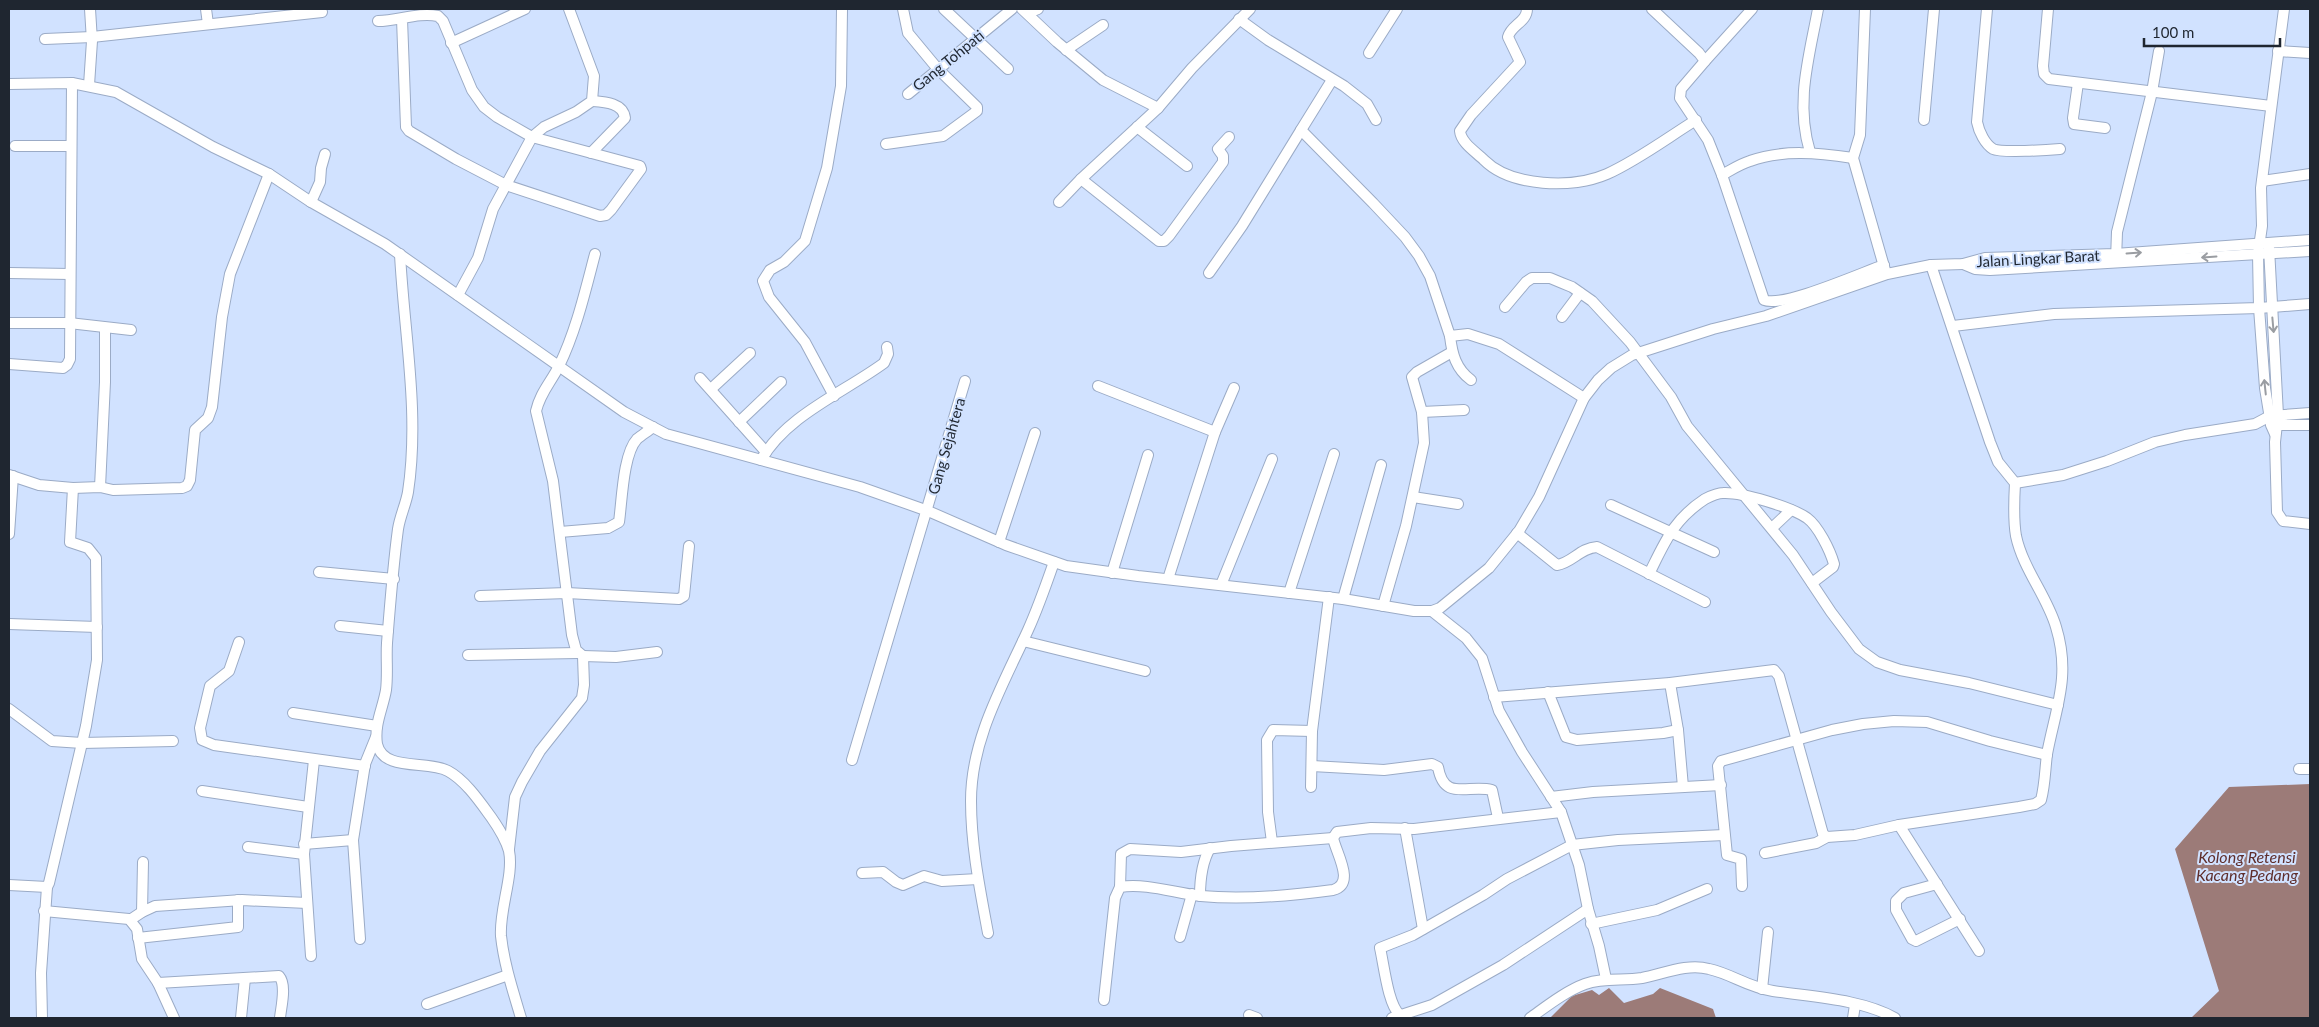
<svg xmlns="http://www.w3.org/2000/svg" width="2319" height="1027" viewBox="0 0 2319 1027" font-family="Lato,sans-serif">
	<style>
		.water { fill: #9c7b78 }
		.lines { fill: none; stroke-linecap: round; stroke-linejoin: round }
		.minor-casing { stroke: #9babc6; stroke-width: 12 }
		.minor { stroke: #fff; stroke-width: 10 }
		.oneway { stroke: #9a9da2 }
		.labels { text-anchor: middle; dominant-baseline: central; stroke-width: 4; stroke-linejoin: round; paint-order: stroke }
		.street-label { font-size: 15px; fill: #1f2630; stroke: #d1e2ff }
		.water-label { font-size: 16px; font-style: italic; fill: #5f2e2c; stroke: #d1e2ff }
	</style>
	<rect width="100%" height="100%" fill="#d1e2ff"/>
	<g class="water">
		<polygon points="2310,784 2310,1018 2191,1018 2219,991 2175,849 2229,787"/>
		<polygon points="1609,988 1624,1003 1653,994 1660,988 1713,1009 1716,1018 1550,1018 1572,996 1592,990 1599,995"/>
	</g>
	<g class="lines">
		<g class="minor-casing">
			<g id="minor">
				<polyline points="206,9 208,24"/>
				<polyline points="944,9 1008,69"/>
				<polyline points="1022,9 1057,42 1103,80 1158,108 1192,68 1250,9"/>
				<path d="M1527,9C1527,22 1511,25 1508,37L1520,62L1471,115L1460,131C1461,143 1476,152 1484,160C1511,187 1573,189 1607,174C1638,160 1667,138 1696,120"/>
				<path d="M1652,9L1699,53L1705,61L1681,89L1680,98L1708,140L1722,175L1764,300C1783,308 1861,273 1884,265"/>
				<polyline points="1865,9 1860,135 1853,158 1885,270"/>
				<path d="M1987,9L1977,122C1979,132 1985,144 1993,149C2001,153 2048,150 2060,149"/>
				<polyline points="2048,9 2043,66 2044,74 2049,79 2271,106"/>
				<polyline points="1028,13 1038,9"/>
				<polyline points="1239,19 1268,40 1344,86 1367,104 1376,120"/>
				<path d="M378,21C398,21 418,12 438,16L443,21L472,90L484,107L497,117L532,137L640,166L641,169L611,210L606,215L600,216L506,185L456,159L409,131L406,127L402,19"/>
				<polyline points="45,39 92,37 322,12"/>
				<polyline points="451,43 525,9"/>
				<polyline points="1066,50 1103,25"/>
				<polyline points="2278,51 2310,53"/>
				<polyline points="1369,53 1397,9"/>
				<polyline points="1705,61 1752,9"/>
				<polyline points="1332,80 1301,130 1373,203 1405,237 1419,256 1430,276 1450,336 1468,334 1499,344 1584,398"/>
				<polyline points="2078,83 2073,118 2074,124 2105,128"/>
				<polyline points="9,84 72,83 116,92 213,147 269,174 311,202 385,244 624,412 666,434 860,487 928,511 1006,545 1066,566 1138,576 1343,599 1414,611 1432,611 1440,608 1489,568 1519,531 1539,497 1584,398 1598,380 1611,368 1632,355 1713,329 1766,316 1887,274 1931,265 1963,264 1985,258 2115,254 2310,240"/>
				<polyline points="89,85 92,41 90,9"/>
				<polyline points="908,94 1012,9"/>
				<polyline points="1158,108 1081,179 1159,241 1164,241 1169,236 1223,162 1223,156 1218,149 1229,137"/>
				<polyline points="1924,120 1934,9"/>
				<polyline points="1137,127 1187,166"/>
				<polyline points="886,144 943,136 977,111 977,107 937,68 908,33 903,9"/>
				<polyline points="15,146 71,146"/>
				<path d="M1810,152C1795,102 1809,58 1818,9"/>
				<path d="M591,153L625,118C623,103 605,102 592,101"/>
				<path d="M1722,175C1731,170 1740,164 1750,161C1783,149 1819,153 1853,158"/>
				<polyline points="2262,181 2310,174"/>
				<polyline points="311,202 320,182 321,168 325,154"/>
				<polyline points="1059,202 1081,179"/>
				<polyline points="2269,248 2278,415 2275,442 2277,512 2283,521 2310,524"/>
				<path d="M400,254C404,333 420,413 408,492C406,504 400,516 398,529C393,566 390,605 387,643C386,658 388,674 386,690C383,708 374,724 377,744C383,772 428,760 448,771C465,780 480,802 491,817C498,827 506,840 509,851C514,875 499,910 501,936C504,964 513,991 521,1018"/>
				<polyline points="2116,260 2117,232 2152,92 2159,51"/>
				<polyline points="1963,264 1975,269 1990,270 2310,251"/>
				<polyline points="9,273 70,274"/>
				<polyline points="1209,273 1242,226 1301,130"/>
				<polyline points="458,295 478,258 493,209 532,137 544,127 576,112 592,101 594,76 569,9"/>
				<polyline points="1505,307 1526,282 1532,278 1550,278 1562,283 1572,287 1592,301 1630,342 1671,397 1687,426 1793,555 1831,612 1859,649 1877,662 1900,670 1969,683 2058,705"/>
				<polyline points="1562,317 1580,293"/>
				<polyline points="9,323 69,323 131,330"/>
				<polyline points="1953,326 2054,314 2259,308 2310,304"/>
				<path d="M1450,336C1452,354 1456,369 1471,380"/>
				<polyline points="9,364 63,368 67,365 70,359 72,83"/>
				<polyline points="700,378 766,452"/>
				<polyline points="1098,386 1215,432"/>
				<polyline points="711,389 750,353"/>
				<polyline points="834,396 805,342 769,297 763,281 770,270 784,262 805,241 827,168 841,86 842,9"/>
				<polyline points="1422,412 1464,410"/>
				<polyline points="739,422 781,382"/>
				<polyline points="2274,425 2310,425"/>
				<polyline points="2275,434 2271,425 2265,388 2259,308 2258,254 2262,226 2261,188 2284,9"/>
				<path d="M761,460C787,415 843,393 884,363L888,354L887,347"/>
				<polyline points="9,475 39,485 73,488 100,487 113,490 182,488 187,486 190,480 195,430 208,418 212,407 222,317 230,274 269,174"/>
				<polyline points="2015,483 2063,475 2107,461 2155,442 2185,435 2255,424 2270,416 2310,413"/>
				<polyline points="100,487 105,382 105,328"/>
				<polyline points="1413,497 1458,504"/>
				<polyline points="1611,505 1714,552"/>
				<polyline points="1772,528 1791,510"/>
				<path d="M560,532L608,528L619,522C622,501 623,454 637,439C642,435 648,431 653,427"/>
				<path d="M1517,533L1557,565C1572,563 1580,548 1597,547L1705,602"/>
				<polyline points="9,534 13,476"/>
				<polyline points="999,542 1035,433"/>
				<polyline points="319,572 394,579"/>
				<polyline points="1112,573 1148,455"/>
				<path d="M1649,574C1665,542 1673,520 1705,499C1711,496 1717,493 1723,493C1742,492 1791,507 1807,518C1818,526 1830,550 1834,564L1833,567L1812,583"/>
				<polyline points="1168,579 1215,432 1234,388"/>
				<polyline points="1221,585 1272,459"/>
				<polyline points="1289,593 1334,454"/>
				<polyline points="480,596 567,593 679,599 684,596 689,546"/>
				<polyline points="1343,599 1381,465"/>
				<polyline points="1383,606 1406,526 1424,443 1422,412 1412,377 1417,372 1452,352"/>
				<polyline points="1432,611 1466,638 1482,658 1499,711 1522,752 1561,812 1579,865 1588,909 1599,946 1606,979"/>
				<polyline points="9,624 97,627"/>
				<polyline points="340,626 388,631"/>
				<polyline points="1023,641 1145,671"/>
				<polyline points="239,642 229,671 210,686 200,728 202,740 214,745 365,766"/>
				<polyline points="468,655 578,653"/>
				<polyline points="583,656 616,657 657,652"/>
				<polyline points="1548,692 1566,737 1577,740 1663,733 1678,730 1670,683"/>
				<polyline points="1494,697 1670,683 1774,670 1779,676 1823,834 1827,837"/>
				<polyline points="9,709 52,741 82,743 173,741"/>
				<polyline points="293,713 377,726"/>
				<polyline points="1678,730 1683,787"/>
				<polyline points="852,760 965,381"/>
				<path d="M1312,766L1384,770L1432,764L1438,767C1444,802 1468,784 1492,790L1498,818"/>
				<polyline points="2299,769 2310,769"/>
				<polyline points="1311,787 1312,731 1329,597"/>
				<polyline points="202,791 308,807"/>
				<polyline points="1551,797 1593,792 1721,785"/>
				<polyline points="1899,825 1979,951"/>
				<polyline points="1405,828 1423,929"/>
				<polyline points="1272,842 1268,812 1267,740 1273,730 1312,731"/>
				<polyline points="304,844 353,840"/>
				<polyline points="248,847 304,854"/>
				<path d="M509,849L515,797L522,782L540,751L582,698L584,685L583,656L576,650L572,635L553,481L536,411C540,393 551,382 559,366C576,331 585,292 595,254"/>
				<path d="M1765,853L1816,843L1827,837L1855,835L1899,825L2019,807L2035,804L2041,800C2045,785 2045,770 2047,754C2056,707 2071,676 2056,627C2047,596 2023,569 2016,536C2013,519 2014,501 2015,483L1998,462L1990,442L1931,265"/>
				<polyline points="862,873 883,872 896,882 903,885 924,876 942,881 978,879"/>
				<polyline points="1937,884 1904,893 1896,901 1896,910 1912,939 1916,941 1960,919"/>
				<polyline points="9,885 47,887"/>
				<polyline points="1742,886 1741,859 1727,855 1718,766 1721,761 1832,730 1863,724 1894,721 1927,722 1990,741 2047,755"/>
				<polyline points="1120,887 1121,854 1130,849 1181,852 1231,846 1333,838"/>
				<path d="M1200,896C1200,879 1202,862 1210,848"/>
				<polyline points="44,911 129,919 137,929 142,959 158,983 174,1018"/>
				<polyline points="142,912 143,862"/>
				<polyline points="130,920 142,912 155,906 242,900 307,903"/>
				<polyline points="1591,924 1657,910 1707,889"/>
				<path d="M988,933C980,890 971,846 971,801C971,739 1003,685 1028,630C1038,608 1046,585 1054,562"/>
				<polyline points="1180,937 1192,894"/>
				<polyline points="138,938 238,927 238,900"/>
				<polyline points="360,939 353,840 365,764 376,737"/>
				<polyline points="311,956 304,854 314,760"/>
				<path d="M158,983L279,976C287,985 281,1007 280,1018"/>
				<polyline points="1762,989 1768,932"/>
				<path d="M1104,1000L1115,898L1120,887C1147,883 1174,893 1201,896C1245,900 1289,896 1333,890C1356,884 1336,853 1333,838L1337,832L1371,828L1414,829L1561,812"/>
				<polyline points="427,1004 508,975"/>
				<polyline points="1249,1015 1257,1018"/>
				<path d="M1400,1015C1388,1005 1384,965 1380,948L1413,935L1483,895L1507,879L1572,845L1618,840L1724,835"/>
				<polyline points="42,1018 41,973 47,887 49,883 86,726 97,660 96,558 88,548 70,542 73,488"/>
				<polyline points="241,1018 245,978"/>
				<polyline points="1392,1018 1432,1005 1503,965 1588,909"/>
				<path d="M1530,1018C1547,1006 1566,991 1585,984C1603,977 1623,981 1642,978C1663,974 1687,963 1709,969C1732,974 1747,987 1773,991C1812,997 1861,999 1895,1018"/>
				<polyline points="1853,1018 1855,1005"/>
			</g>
		</g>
		<use href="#minor" class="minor"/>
	</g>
	<defs><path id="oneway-shaft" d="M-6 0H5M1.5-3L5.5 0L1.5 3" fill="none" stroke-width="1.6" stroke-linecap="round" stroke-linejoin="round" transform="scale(1.25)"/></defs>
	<g class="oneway">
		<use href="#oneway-shaft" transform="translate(2134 253) rotate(-4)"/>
		<use href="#oneway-shaft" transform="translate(2209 257) rotate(176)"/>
		<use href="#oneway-shaft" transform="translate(2273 325) rotate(85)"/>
		<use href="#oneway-shaft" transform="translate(2265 387) rotate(-96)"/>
	</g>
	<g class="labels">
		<g class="street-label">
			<text transform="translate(948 60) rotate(-39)">Gang Tohpati</text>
			<text transform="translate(2038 258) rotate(-3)">Jalan Lingkar Barat</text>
			<text transform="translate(946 446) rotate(-74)">Gang Sejahtera</text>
		</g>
		<g class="water-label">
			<text x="2247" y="856">Kolong Retensi<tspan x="2247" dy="18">Kacang Pedang</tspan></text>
		</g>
	</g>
	<rect width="2319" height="1027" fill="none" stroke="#1f2630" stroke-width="20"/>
	<path d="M2144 38v8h136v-8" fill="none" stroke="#1f2630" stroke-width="2.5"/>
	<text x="2152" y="38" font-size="15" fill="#1f2630" stroke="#d1e2ff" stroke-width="4" paint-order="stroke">100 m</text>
</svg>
